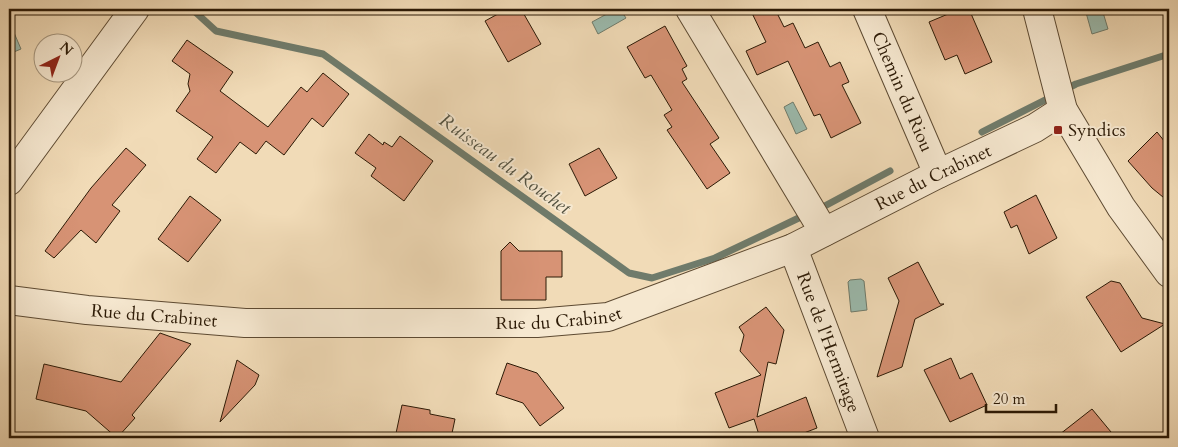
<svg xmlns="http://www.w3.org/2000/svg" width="1178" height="447" viewBox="0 0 1178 447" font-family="Cardo,serif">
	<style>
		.water { fill: #9bbbae; stroke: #6f7b6b }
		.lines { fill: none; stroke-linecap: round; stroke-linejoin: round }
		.stream { stroke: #6f7b6b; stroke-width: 7 }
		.building { fill: #d79375; stroke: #2c1a06 }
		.minor-casing { stroke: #5d4a32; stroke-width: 30 }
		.minor { stroke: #f6e8d0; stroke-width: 28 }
		.poi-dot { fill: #8f2418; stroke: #f6e8d0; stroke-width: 2 }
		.labels { text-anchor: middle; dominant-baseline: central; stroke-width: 4; stroke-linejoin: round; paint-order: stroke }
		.street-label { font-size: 18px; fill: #2c1a06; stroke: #f6e8d0 }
		.poi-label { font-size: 18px; fill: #2c1a06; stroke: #f6e8d0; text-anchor: start }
		.water-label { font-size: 19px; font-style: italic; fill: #535241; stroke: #f6e8d0 }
	</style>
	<rect width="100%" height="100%" fill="#f1dbb7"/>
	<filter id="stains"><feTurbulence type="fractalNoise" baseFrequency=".004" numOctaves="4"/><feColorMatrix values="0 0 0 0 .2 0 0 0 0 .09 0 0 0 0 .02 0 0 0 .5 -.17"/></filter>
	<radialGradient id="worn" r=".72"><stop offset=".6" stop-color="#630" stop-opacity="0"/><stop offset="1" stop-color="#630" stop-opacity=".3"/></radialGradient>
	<g class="water">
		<polygon points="616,9 620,9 626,18 598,34 592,22"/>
		<polygon points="1085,9 1102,9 1108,29 1092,34"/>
		<polygon points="9,21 21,49 9,54"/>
		<polygon points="793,102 807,129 796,134 784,107"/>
		<polygon points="861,279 864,281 867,310 851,312 848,282 850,280"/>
	</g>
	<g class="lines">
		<g class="stream">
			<polyline points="192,9 216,31 323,54 629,273 652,278 715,258 805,215"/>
			<polyline points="1064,90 1076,84 1169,54"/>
			<polyline points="982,132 1053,96"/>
			<polyline points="821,208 890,171"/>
		</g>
	</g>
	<g class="building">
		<polygon points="507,9 521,9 541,44 508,62 485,21"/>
		<polygon points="750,9 775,9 784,27 793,23 805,48 818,42 830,67 840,62 849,82 842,85 861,123 831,138 820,114 814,116 788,61 757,75 746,51 766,42"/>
		<polygon points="960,9 969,9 992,62 965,74 957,55 945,60 929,22"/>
		<polygon points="665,26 687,66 682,69 687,79 682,82 719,138 710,144 730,173 707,189 667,130 672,127 664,115 672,110 651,75 645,78 627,47"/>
		<polygon points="187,40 233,72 220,91 268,127 301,87 307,92 323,73 349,94 323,127 312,118 284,155 266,141 256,154 240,142 216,173 197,159 213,137 176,111 190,91 188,84 190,74 172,61"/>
		<polygon points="1157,132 1169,147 1169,202 1152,188 1128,161"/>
		<polygon points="369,134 383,145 384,142 392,147 400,136 433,161 404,201 371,176 376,168 355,153"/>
		<polygon points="126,148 146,165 112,205 120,211 96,243 81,230 54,258 45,251 91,188"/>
		<polygon points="599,148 617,178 585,196 569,164"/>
		<polygon points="1036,195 1057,238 1029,254 1017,225 1011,228 1004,212"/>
		<polygon points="190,196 221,220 188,262 158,239"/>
		<polygon points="510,242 519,251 562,251 562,277 546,277 546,300 501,300 501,251"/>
		<polygon points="918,262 940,304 944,304 915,319 902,367 877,377 899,301 888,278"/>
		<polygon points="1111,281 1120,283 1142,318 1165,324 1121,352 1086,297"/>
		<polygon points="766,307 784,330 776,364 768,362 757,417 806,397 817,428 791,438 760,438 754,419 729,428 715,393 761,375 740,351 744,335 739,327"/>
		<polygon points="160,333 191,344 132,415 135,418 117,438 86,411 36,399 44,364 121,382"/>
		<polygon points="951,358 960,379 972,373 987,405 950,422 924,370"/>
		<polygon points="237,360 259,375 255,385 220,422"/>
		<polygon points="507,363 537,373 564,408 540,426 523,403 496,394"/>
		<polygon points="402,405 430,410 430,414 455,419 451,438 395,438"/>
		<polygon points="1092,409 1116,438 1055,438"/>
	</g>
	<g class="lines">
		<g class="minor-casing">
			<g id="minor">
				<polyline points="690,9 824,232"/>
				<path id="s1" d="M867,9L938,174"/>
				<polyline points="1037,9 1063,110 1121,207 1169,273"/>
				<polyline points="9,181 135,9"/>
				<path id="s2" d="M793,248L865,438"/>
				<path id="s3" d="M9,300L87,310L245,323H537L608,317L793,248L938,174L1035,128L1063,110"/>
			</g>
		</g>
		<use href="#minor" class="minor"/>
	</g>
	<rect class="poi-dot" x="1053" y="125" width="10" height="10" rx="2.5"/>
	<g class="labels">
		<g class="street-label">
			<text stroke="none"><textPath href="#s1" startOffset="90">Chemin du Riou</textPath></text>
			<text stroke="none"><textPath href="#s3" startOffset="955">Rue du Crabinet</textPath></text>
			<text stroke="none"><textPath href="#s3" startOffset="146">Rue du Crabinet</textPath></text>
			<text stroke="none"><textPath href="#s3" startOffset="551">Rue du Crabinet</textPath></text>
			<text stroke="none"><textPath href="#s2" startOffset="101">Rue de l'Hermitage</textPath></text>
		</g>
		<g class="poi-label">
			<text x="1068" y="130">Syndics</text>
		</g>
		<g class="water-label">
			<text transform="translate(505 164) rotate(36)">Ruisseau du Rouchet</text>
		</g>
	</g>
	<rect width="1178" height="447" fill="none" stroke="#f1dbb7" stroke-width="30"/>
	<rect x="10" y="10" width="1158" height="427" fill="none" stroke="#2c1a06" stroke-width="2.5"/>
	<rect x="15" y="15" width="1148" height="417" fill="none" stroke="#2c1a06"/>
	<g transform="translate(58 58) rotate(42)"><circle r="24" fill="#f6e8d0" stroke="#a5967f"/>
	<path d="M0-4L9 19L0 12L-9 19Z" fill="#8f2418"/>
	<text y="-8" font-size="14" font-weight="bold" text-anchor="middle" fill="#2c1a06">N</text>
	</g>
	<path d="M986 404v8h70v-8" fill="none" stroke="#2c1a06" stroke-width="2.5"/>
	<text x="993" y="404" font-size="15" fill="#2c1a06" stroke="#f6e8d0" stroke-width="4" paint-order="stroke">20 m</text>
	<rect width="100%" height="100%" filter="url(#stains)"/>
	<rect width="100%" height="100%" fill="url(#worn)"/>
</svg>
